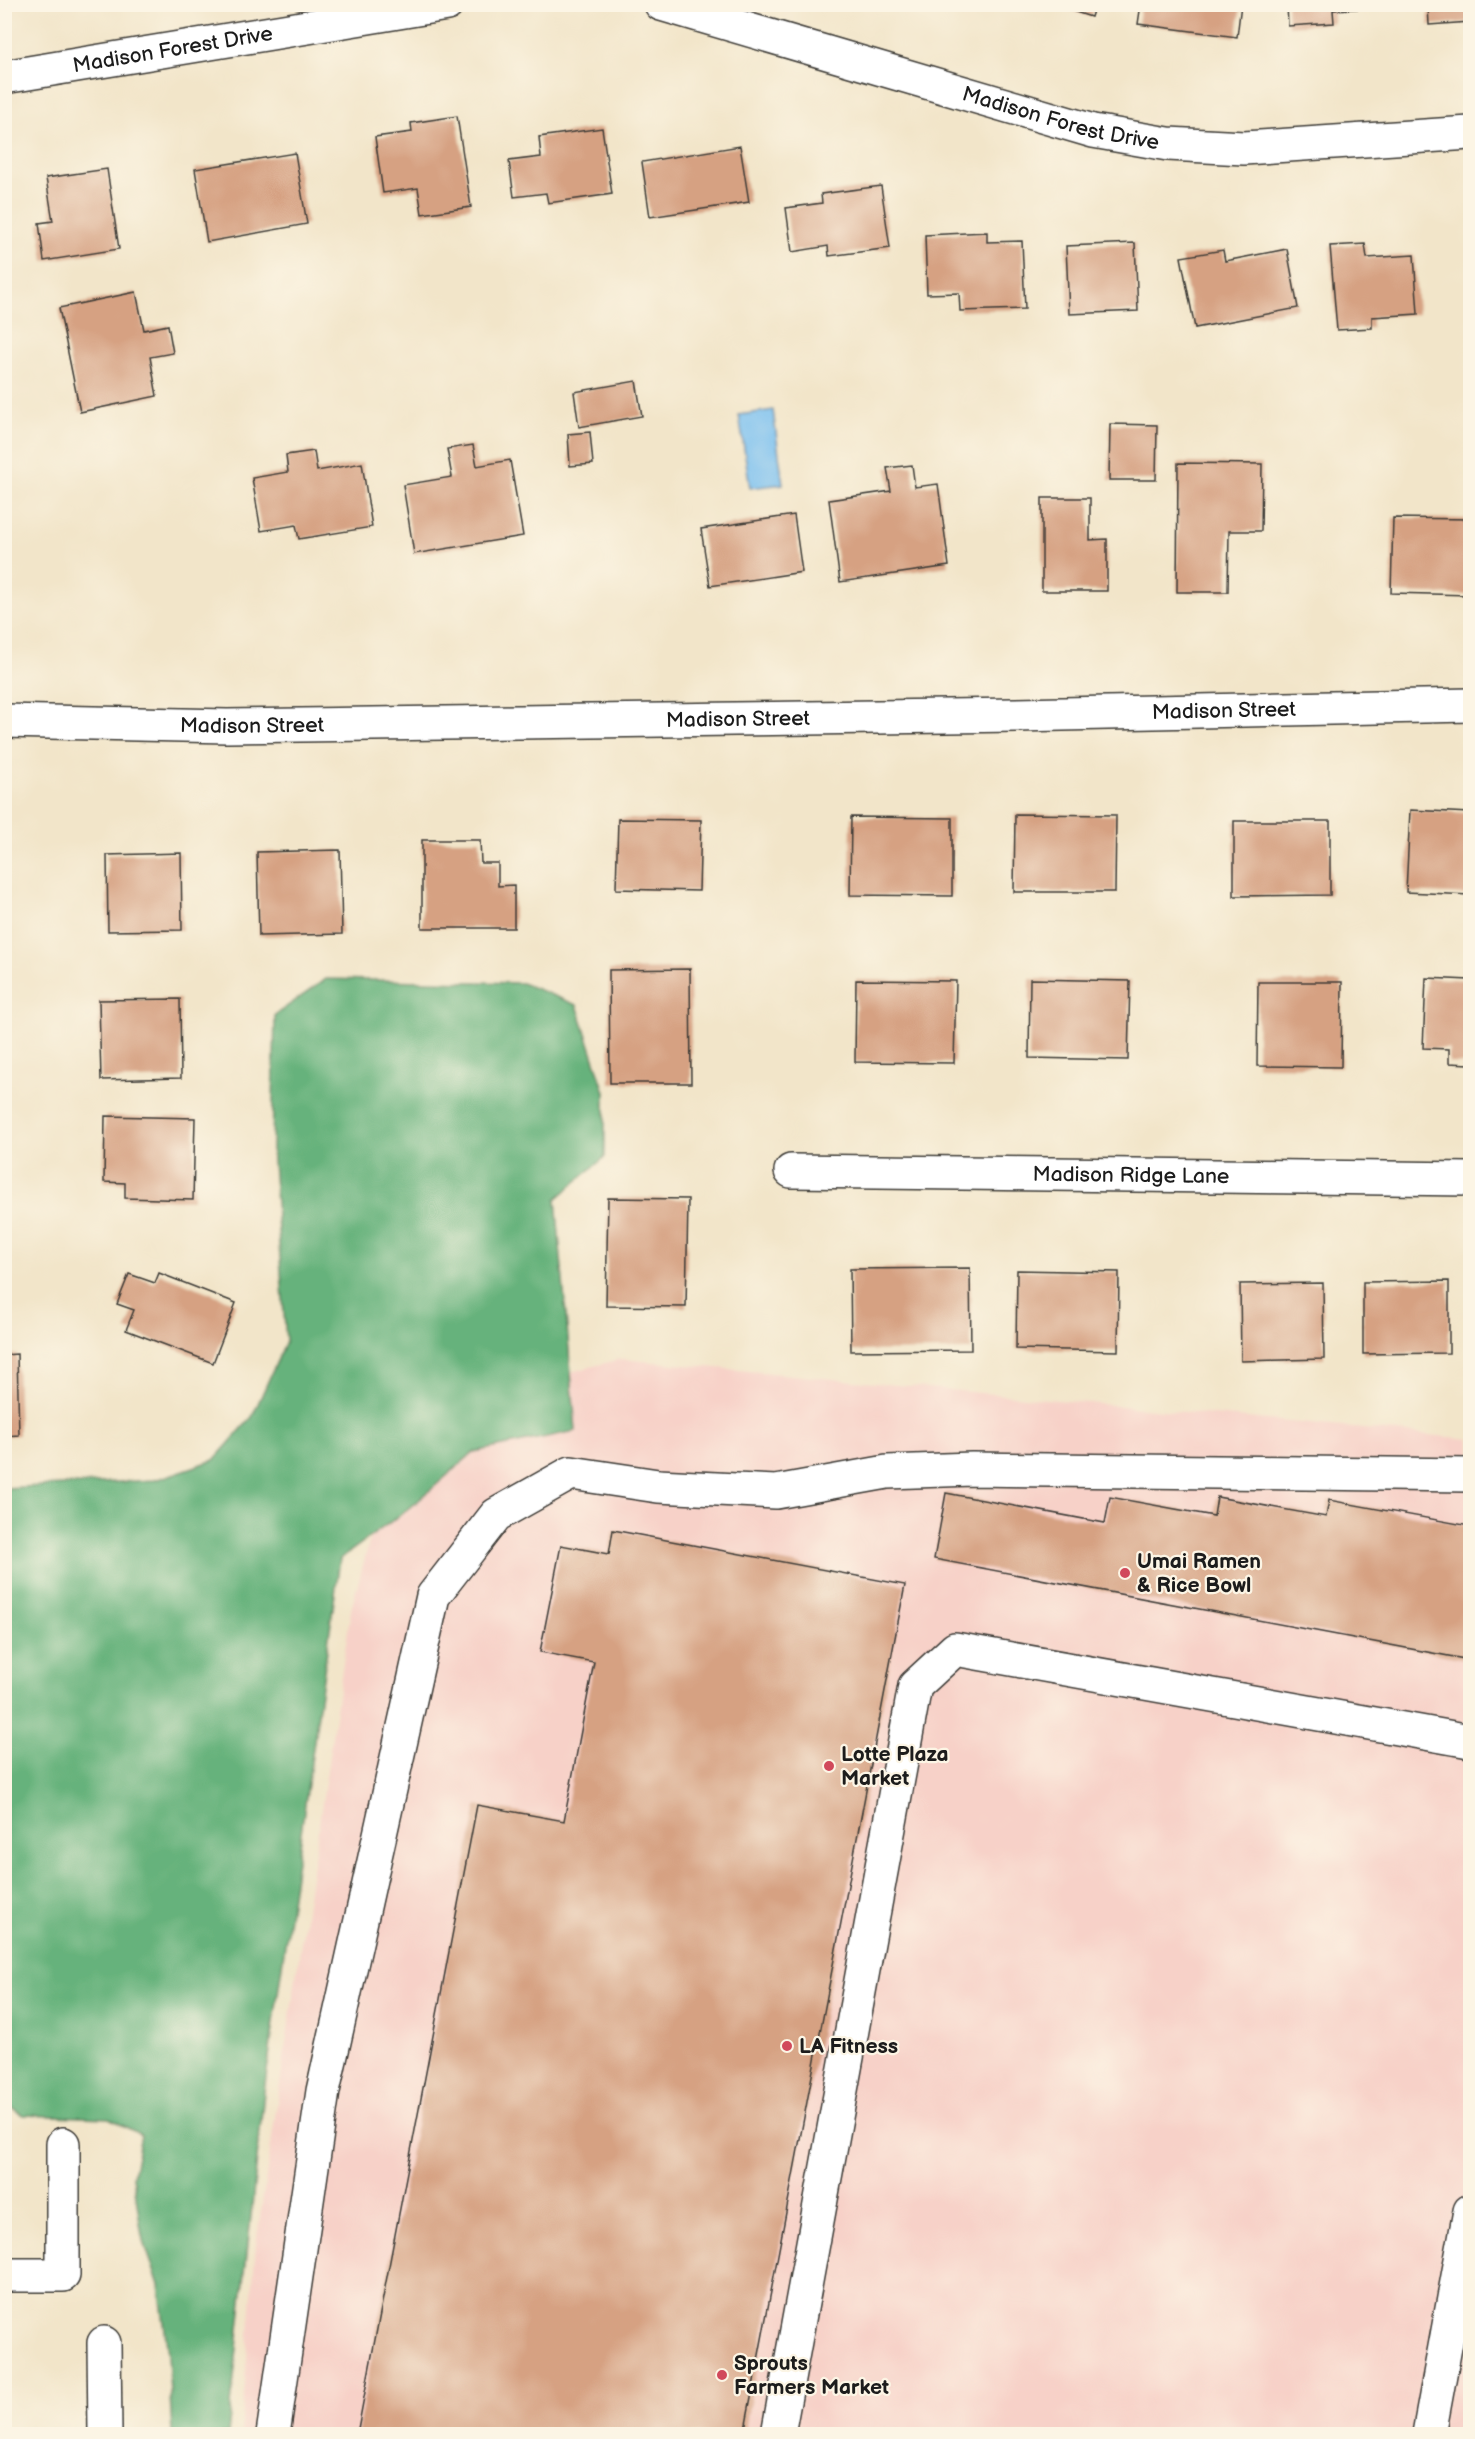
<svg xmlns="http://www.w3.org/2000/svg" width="1475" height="2439" viewBox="0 0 1475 2439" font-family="'Balsamiq Sans',sans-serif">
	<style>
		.built { fill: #f7d1c8 }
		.forest { fill: #66b27b; stroke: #41674c; stroke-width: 1.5 }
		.water { fill: #78bff0; stroke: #4a6e86; stroke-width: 1.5 }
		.building { fill: #d6a182 }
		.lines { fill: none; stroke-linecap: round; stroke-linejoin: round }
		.minor-casing { stroke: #3c3a36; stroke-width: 36 }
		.minor { stroke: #fff; stroke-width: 33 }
		.poi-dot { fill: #d1495b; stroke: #fcf5e5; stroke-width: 2 }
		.labels { text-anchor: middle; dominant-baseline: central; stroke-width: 4.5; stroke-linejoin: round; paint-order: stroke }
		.street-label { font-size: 21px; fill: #1c1c1c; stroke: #fcf5e5 }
		.poi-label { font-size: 21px; font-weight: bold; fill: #1c1c1c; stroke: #fcf5e5; text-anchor: start }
	</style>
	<rect width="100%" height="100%" fill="#fcf5e5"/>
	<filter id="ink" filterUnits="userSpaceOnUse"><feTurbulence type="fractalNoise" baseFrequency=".0167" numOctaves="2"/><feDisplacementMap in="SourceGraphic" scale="12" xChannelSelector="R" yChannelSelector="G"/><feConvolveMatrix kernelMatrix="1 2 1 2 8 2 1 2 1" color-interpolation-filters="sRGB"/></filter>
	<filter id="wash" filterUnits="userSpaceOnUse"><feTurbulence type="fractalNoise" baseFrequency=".008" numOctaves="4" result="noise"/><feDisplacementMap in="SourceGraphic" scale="24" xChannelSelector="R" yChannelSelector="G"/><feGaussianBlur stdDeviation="1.35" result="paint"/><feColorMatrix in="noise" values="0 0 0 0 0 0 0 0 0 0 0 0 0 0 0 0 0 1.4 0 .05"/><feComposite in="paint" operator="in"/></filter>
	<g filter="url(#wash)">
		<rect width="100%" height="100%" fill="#f2e5c9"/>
		<polygon class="built" points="621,1359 1470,1439 1470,2434 241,2434 256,2244 351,1610 386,1479 455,1402"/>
		<polygon class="forest" points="326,979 522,983 577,1005 605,1092 605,1157 556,1199 576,1431 474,1452 411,1507 340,1559 264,2092 228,2434 172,2434 168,2354 159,2285 142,2236 133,2176 141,2135 109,2118 23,2115 5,2105 5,1488 155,1480 214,1460 252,1417 286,1341 272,1148 275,1015"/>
		<polygon class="water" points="773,410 783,484 750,488 739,415"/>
		<g id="blocks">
			<g class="building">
				<polygon points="1051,4 1095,4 1091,17"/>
				<polygon points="1141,4 1241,4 1237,37 1138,24"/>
				<polygon points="1287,4 1393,4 1393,7 1333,10 1334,23 1288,26"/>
				<polygon points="1428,5 1470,5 1470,22 1429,25"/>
				<polygon points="457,116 471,207 422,214 418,188 383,193 375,137 412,132 411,123"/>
				<polygon points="602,128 612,194 548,203 546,193 514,197 509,161 541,157 539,137"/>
				<polygon points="740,146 749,202 650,217 642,162"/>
				<polygon points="295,153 307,224 207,242 195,169"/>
				<polygon points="107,169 119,249 44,261 39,223 53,221 46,178"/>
				<polygon points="881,186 890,248 829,256 828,246 792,252 786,208 822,203 821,194"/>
				<polygon points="987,232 987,242 1022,241 1025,309 960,311 959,293 927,294 925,235"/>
				<polygon points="1135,243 1138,311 1069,314 1066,246"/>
				<polygon points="1365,244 1367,258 1414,255 1418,314 1372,317 1372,328 1337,330 1330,246"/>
				<polygon points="1287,249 1298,308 1195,328 1181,257 1223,250 1225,261"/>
				<polygon points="136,292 144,330 168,325 173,353 150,357 157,396 80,412 59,308"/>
				<polygon points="636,381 642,416 579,427 574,392"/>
				<polygon points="1110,424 1157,425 1156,480 1109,480"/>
				<polygon points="590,432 593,464 570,466 568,434"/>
				<polygon points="473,445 477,466 510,460 523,536 414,554 403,485 452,477 447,449"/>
				<polygon points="314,451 317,471 362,463 372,527 299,539 296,525 261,531 252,478 288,472 286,455"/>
				<polygon points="1178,463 1262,464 1261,531 1229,531 1228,592 1177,592"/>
				<polygon points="912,465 915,487 938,484 949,566 840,582 829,500 891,491 887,468"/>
				<polygon points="1042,498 1090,498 1090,540 1107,539 1107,591 1042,591"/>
				<polygon points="794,515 802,572 710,586 701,529"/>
				<polygon points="1393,518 1470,519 1470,595 1391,593"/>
				<polygon points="1410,810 1470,813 1470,895 1406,892"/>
				<polygon points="1015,814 1116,815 1115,892 1014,892"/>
				<polygon points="851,817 952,818 952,896 850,895"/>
				<polygon points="618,819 701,820 699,891 616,889"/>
				<polygon points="1234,821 1330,821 1330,895 1234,896"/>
				<polygon points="422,840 480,840 481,863 498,863 498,886 514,885 514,928 422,928"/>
				<polygon points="340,850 342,934 259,936 257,852"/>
				<polygon points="181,853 182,930 108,931 107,855"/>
				<polygon points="690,969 691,1083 610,1083 609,970"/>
				<polygon points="1426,978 1470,980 1470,1064 1449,1063 1449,1049 1423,1048"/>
				<polygon points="1030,979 1130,981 1128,1060 1029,1058"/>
				<polygon points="856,980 956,981 954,1063 855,1062"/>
				<polygon points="1258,982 1342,982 1341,1067 1257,1066"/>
				<polygon points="180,999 181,1078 101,1080 99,1000"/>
				<polygon points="105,1116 195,1118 193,1200 125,1198 125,1183 104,1182"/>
				<polygon points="608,1198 688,1199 686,1307 606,1306"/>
				<polygon points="970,1268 971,1350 851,1351 850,1269"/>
				<polygon points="1017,1270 1119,1272 1118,1351 1016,1349"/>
				<polygon points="159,1273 236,1303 213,1363 126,1330 134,1310 117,1304 129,1274 155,1283"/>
				<polygon points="1449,1281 1449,1353 1363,1354 1363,1282"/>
				<polygon points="1323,1283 1324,1359 1241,1361 1240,1284"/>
				<polygon points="17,1354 19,1435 4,1436 4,1355"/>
				<polygon points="946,1493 1105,1523 1110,1497 1214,1516 1217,1497 1326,1517 1329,1500 1470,1526 1470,1660 934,1559"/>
				<polygon points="613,1530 905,1585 744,2434 357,2434 477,1805 564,1821 594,1662 540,1652 561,1545 609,1554"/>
			</g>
		</g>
	</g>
	<g filter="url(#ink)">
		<use href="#blocks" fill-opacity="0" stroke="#3c3a36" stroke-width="1.5"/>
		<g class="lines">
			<g class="minor-casing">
				<g id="minor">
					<path id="s1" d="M661,4L1093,131L1168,144L1244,148L1470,133"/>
					<path id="s2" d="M4,77L447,4"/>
					<path id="s3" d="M4,721L227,726L1017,715L1470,705"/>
					<path id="s4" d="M791,1171L1470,1179"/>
					<polyline points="4,2275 63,2275 63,2144"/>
					<polyline points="104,2343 105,2434"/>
					<polyline points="273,2434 323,2091 433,1596 496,1515 571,1473 658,1486 776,1492 887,1472 972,1469 1470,1475"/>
					<polyline points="778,2434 915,1686 955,1649 1470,1741"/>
					<polyline points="1429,2434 1470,2211"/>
				</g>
			</g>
			<use href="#minor" class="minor"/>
		</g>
	</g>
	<g class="poi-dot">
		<circle cx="1125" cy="1573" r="6"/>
		<circle cx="829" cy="1766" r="6"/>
		<circle cx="787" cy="2046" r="6"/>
		<circle cx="722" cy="2375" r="6"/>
	</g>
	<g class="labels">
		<g class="street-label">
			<text stroke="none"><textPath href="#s2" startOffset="171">Madison Forest Drive</textPath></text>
			<text stroke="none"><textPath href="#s1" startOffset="416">Madison Forest Drive</textPath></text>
			<text stroke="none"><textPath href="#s3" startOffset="1220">Madison Street</textPath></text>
			<text stroke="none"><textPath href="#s3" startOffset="734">Madison Street</textPath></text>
			<text stroke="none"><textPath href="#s3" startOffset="248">Madison Street</textPath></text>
			<text stroke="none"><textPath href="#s4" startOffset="340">Madison Ridge Lane</textPath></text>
		</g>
		<g class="poi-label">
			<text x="1137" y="1561">Umai Ramen<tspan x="1137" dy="24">&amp; Rice Bowl</tspan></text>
			<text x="841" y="1754">Lotte Plaza<tspan x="841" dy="24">Market</tspan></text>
			<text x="799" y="2046">LA Fitness</text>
			<text x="734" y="2363">Sprouts<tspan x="734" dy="24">Farmers Market</tspan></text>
		</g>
	</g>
	<rect width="1475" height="2439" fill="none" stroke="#fcf5e5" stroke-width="24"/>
</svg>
